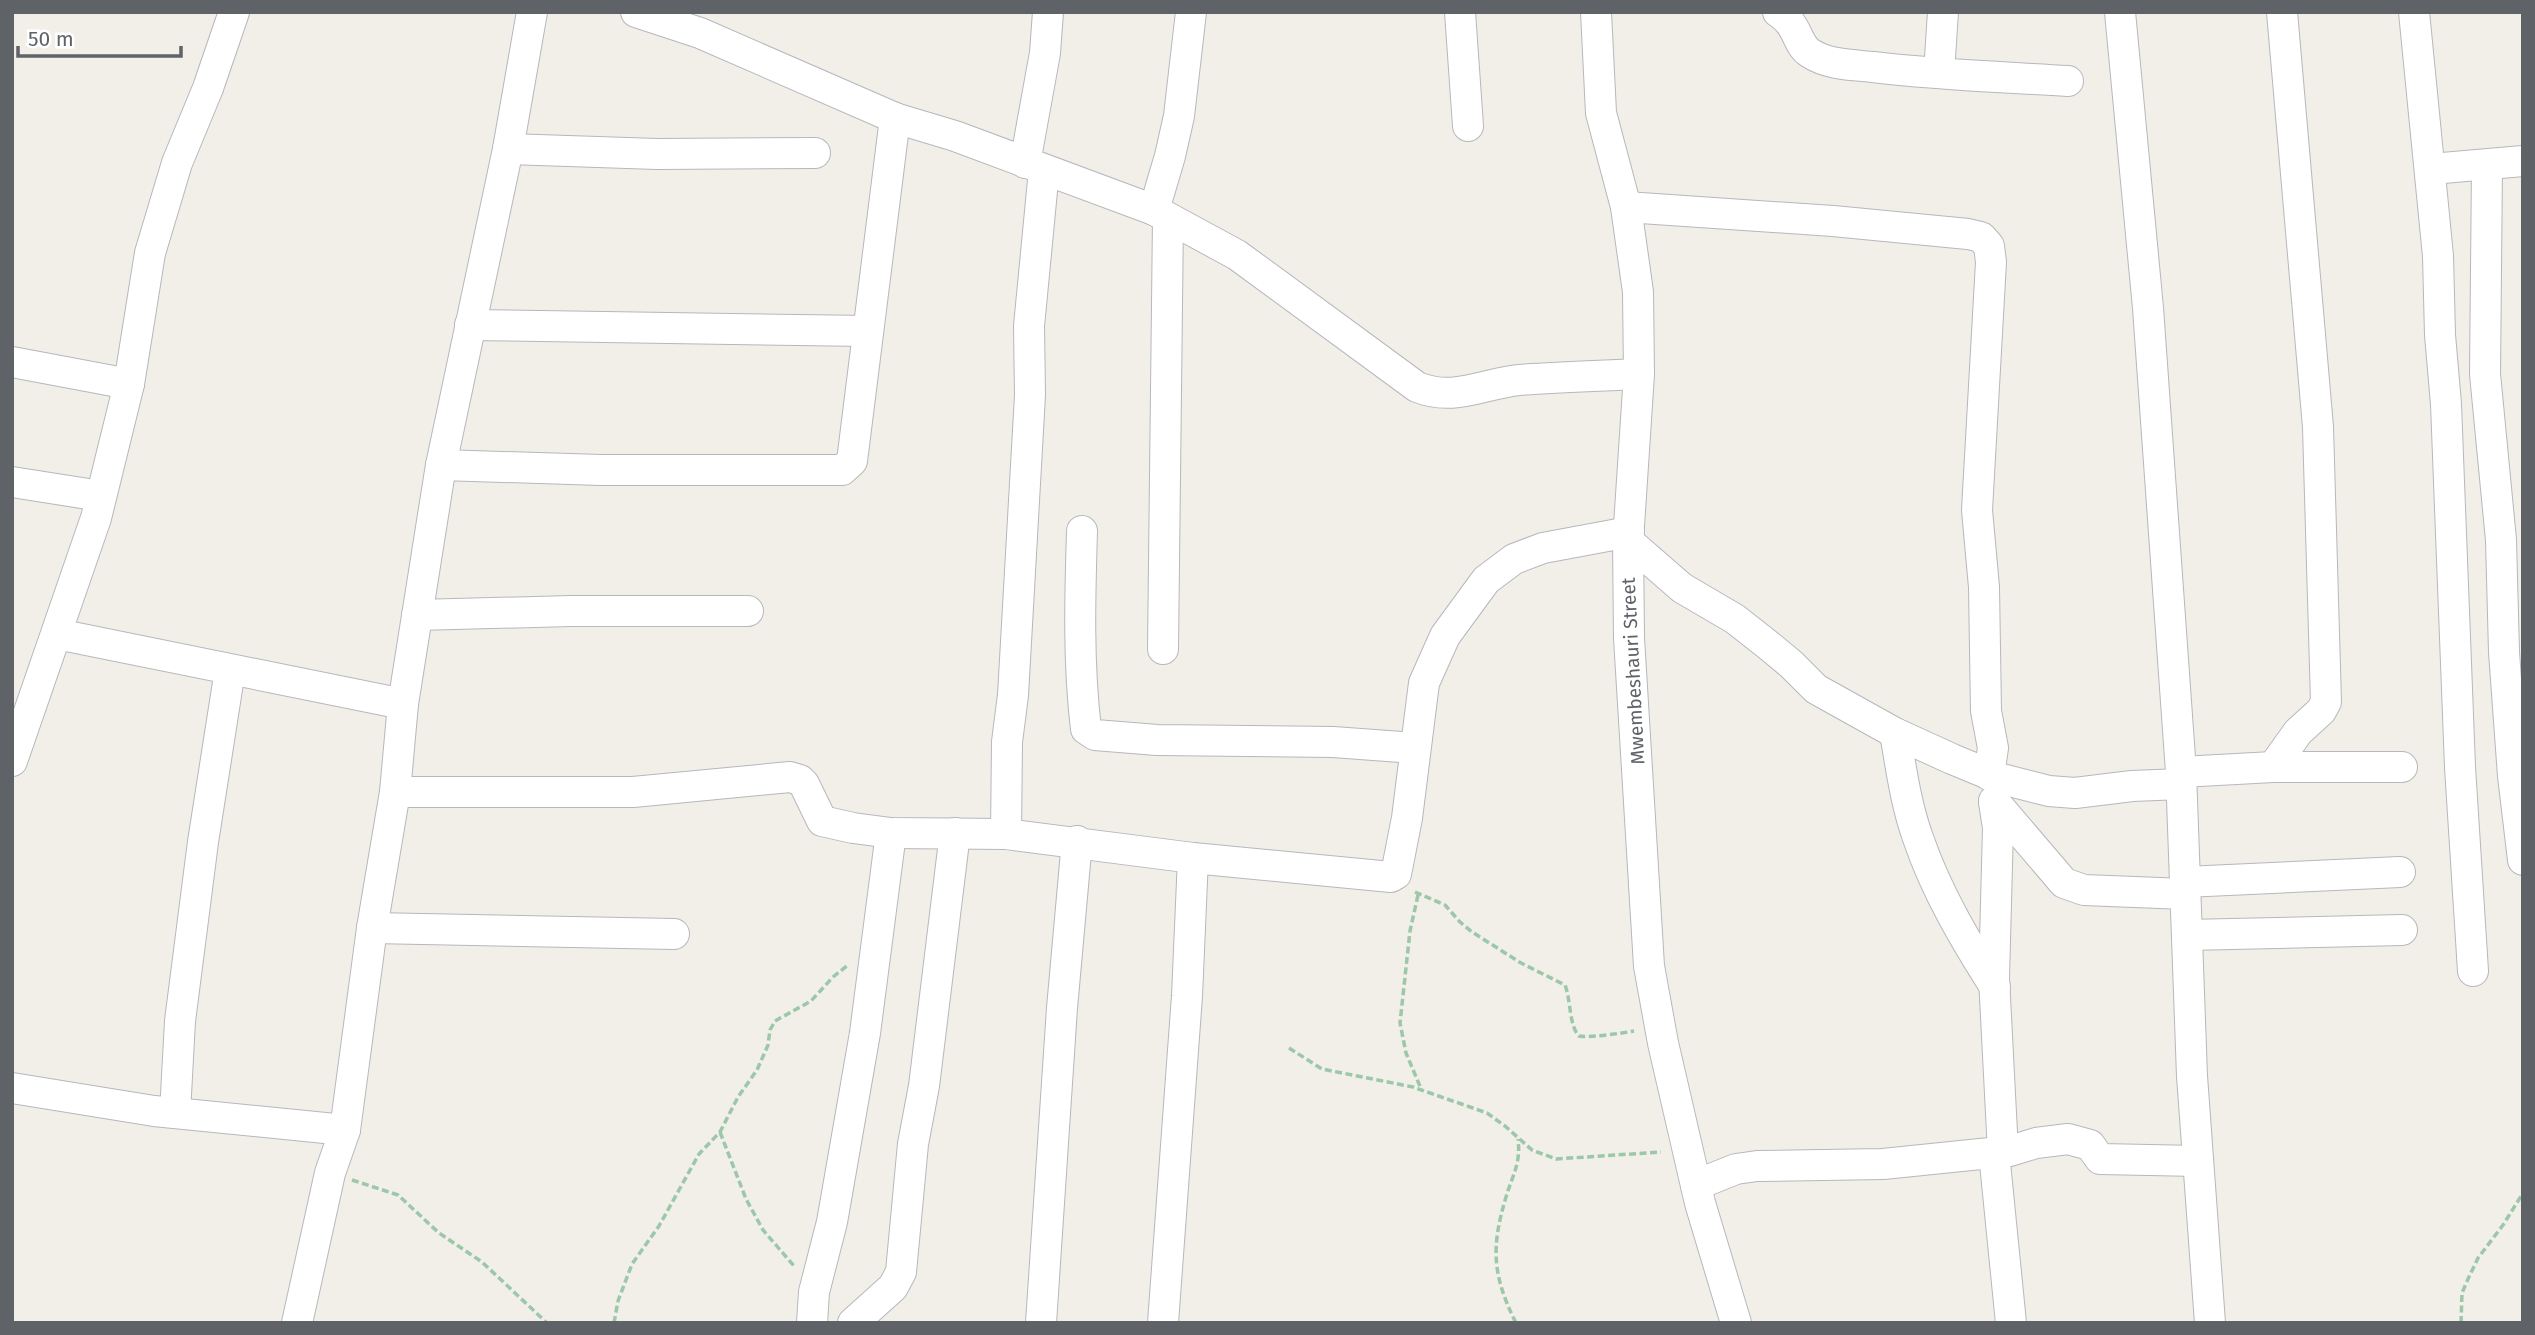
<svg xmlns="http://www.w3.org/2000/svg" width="2535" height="1335" viewBox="0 0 2535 1335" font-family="'Fira Sans',sans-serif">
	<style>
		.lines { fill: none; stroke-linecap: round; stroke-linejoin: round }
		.minor-casing { stroke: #b5b8bc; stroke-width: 32 }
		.path { stroke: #9cc7a9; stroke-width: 3.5; stroke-dasharray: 7 3.5; stroke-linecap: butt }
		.minor { stroke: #fff; stroke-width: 30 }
		.labels { text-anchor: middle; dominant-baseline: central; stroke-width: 5; stroke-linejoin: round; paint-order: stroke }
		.street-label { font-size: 19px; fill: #5f6368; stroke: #fff }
	</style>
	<rect width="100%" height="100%" fill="#f1efe8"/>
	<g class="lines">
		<g class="minor-casing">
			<g id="minor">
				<path d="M636,12L700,33L895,118L955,136L1154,210L1237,255L1417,387C1454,402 1481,384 1519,380C1559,377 1599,376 1639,374"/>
				<polyline points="1460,12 1468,126"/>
				<polyline points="1596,12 1601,113 1626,207 1638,292 1639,374 1628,541 1629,638 1649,966 1663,1043 1700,1203 1736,1323"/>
				<path d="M1778,12C1799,25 1796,44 1810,53C1828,65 1853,65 1873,67C1938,75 2003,77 2068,81"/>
				<polyline points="2120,12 2148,308 2181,772 2192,1076 2210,1323"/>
				<polyline points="2414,12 2438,256 2440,335 2446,404 2460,767 2473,971"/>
				<polyline points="1939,73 1943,12"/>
				<polyline points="508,149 657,154 815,153"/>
				<polyline points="1025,163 1045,53 1048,12"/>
				<polyline points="2487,166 2485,374 2501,540 2504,652 2513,776 2523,860"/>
				<polyline points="2431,169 2523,161"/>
				<polyline points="1626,207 1833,221 1968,234 1981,237 1989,246 1991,262 1977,510 1984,587 1986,711 1993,748 1989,775"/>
				<polyline points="1154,210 1170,156 1179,116 1191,12"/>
				<polyline points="470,325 868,331"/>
				<polyline points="12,362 129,384"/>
				<polyline points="441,465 601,470 842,470 852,461 895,118"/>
				<polyline points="12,482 101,496"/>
				<path d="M1082,531C1080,596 1078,663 1086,729L1095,735L1157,740L1333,742L1415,748"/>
				<polyline points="1628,541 1682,588 1735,619 1768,645 1791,664 1816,689 1895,733 1952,759 1998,778 2049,791 2075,793 2132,786 2181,784"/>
				<polyline points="417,615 571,611 748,611"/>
				<polyline points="57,634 403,704"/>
				<polyline points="1163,649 1168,219"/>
				<path d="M1895,733C1901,768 1906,805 1918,838C1936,891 1965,940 1995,987"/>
				<polyline points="12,761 96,518 129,384 150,253 177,163 208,88 234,12"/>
				<polyline points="2273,767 2298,732 2321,711 2326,702 2318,427 2282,12"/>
				<polyline points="2181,772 2273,767 2402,767"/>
				<polyline points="395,792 633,792 790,777 800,780 804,784 822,821 853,828 891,833 1006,834 1193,858 1391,877 1396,874 1407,818 1424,683 1445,636 1486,580 1514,559 1543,548 1629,532"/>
				<polyline points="1994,801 2064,883 2084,890 2185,894"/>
				<polyline points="1994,802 1998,828 1994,978 2003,1152"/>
				<polyline points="1006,834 1007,742 1013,695 1030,395 1029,326 1044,170"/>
				<polyline points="2185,882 2400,872"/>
				<polyline points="372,928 674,934"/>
				<polyline points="2187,935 2402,930"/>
				<polyline points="12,1088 154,1111 345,1130"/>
				<polyline points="175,1113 180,1021 203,842 230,670"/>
				<polyline points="1994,1153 2011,1323"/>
				<polyline points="1696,1185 1736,1169 1757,1166 1883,1164 2010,1151 2036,1143 2068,1139 2090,1145 2100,1159 2198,1161"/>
				<polyline points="297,1323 330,1173 345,1130 372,928 395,792 403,704 441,465 508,149 532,12"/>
				<polyline points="812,1323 814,1292 832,1222 865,1033 891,833"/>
				<polyline points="853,1323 893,1287 901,1272 913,1144 924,1086 955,833"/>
				<polyline points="1041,1323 1062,1008 1077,841"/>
				<polyline points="1163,1323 1187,996 1193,858"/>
			</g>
		</g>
		<g class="path">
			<path d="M1415,892L1445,905L1460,922L1472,932L1521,963L1565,985C1571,1000 1569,1026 1579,1036C1588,1038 1623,1033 1634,1031"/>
			<polyline points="1418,895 1410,931 1400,1023 1406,1053 1422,1091"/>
			<polyline points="1289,1048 1322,1069 1413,1087 1487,1113 1505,1126 1532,1150 1556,1159 1661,1152"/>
			<polyline points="720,1132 746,1199 763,1230 794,1266"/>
			<polyline points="352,1180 398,1195 439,1233 482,1262 547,1323"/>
			<polyline points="614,1323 618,1301 632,1264 659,1226 699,1154 720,1132 738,1097 757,1070 768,1045 770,1030 775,1021 811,1001 833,977 848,965"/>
			<path d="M1516,1323C1492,1275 1491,1247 1506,1197C1513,1174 1521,1163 1518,1139"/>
			<polyline points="2461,1323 2462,1293 2468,1279 2478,1258 2503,1225 2523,1193"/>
		</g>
		<use href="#minor" class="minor"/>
	</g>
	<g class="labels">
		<g class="street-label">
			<text transform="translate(1633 671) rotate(-93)">Mwembeshauri Street</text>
		</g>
	</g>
	<rect width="2535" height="1335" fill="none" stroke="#5f6368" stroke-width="28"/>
	<path d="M18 46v10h163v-10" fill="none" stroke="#5f6368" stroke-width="3.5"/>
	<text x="28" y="46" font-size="21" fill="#5f6368" stroke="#ffffff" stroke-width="5" paint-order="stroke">50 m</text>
</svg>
